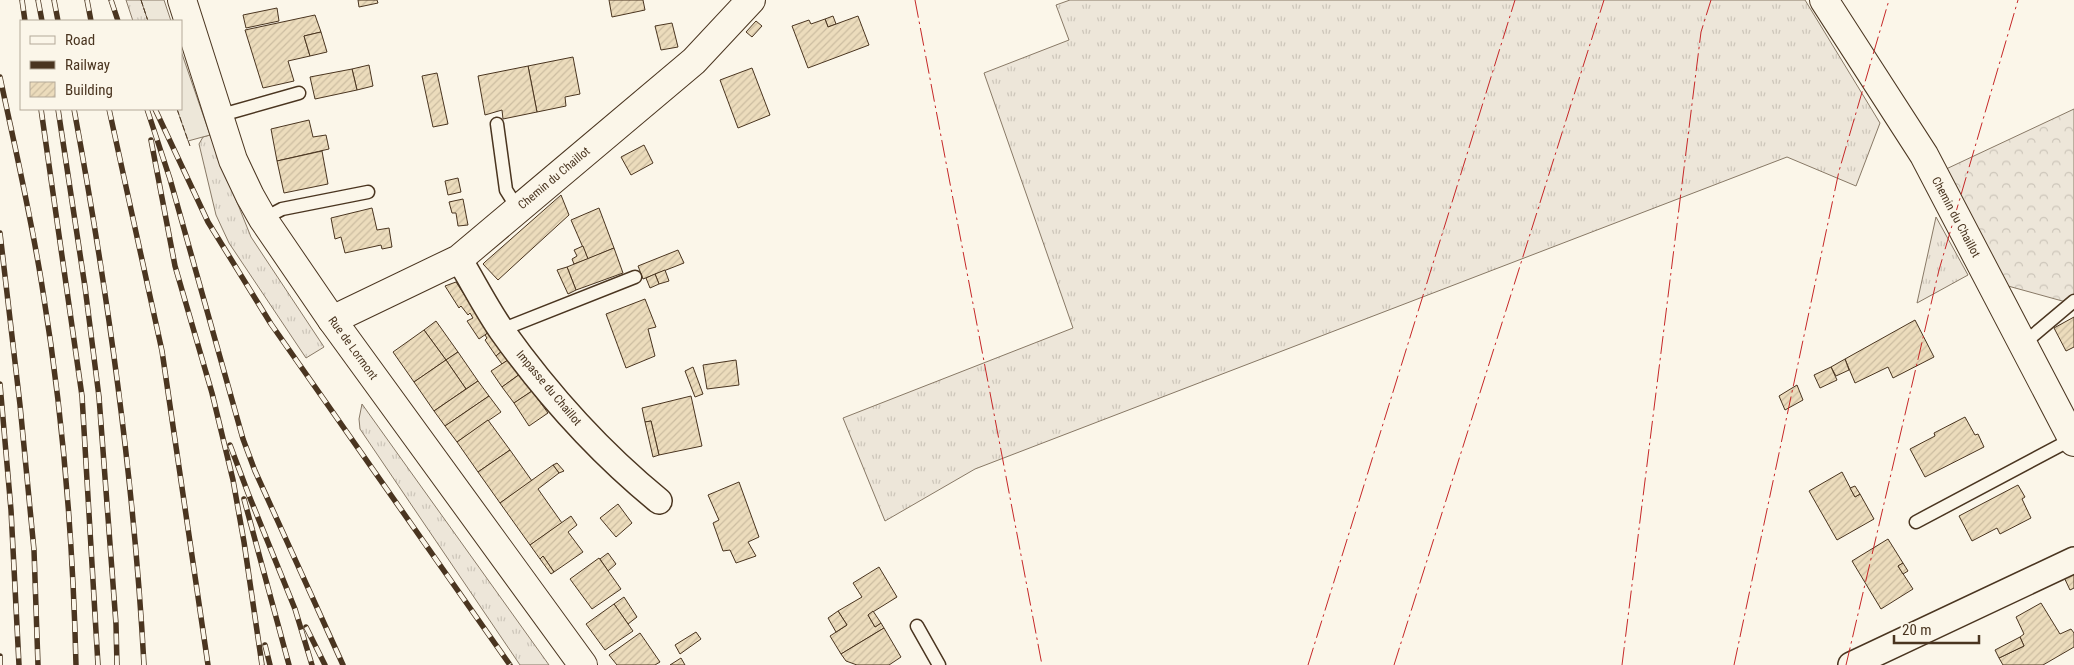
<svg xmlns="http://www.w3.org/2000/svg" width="2074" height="665" viewBox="0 0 2074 665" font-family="'Roboto Condensed',sans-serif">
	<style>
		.grass { fill: url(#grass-tufts); stroke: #887966 }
		.forest { fill: url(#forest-crowns); stroke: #887966 }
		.parking { fill: #ede7d9; stroke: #887966 }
		.building { fill: url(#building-hatch); stroke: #4a3520 }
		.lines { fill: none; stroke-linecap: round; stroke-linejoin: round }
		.service-casing { stroke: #4a3520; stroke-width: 15 }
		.minor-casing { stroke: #4a3520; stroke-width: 28 }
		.tertiary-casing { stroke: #4a3520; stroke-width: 30 }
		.secondary-casing { stroke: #4a3520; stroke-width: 30 }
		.service { stroke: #fbf6e9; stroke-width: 12 }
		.minor { stroke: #fbf6e9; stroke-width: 25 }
		.tertiary { stroke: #fbf6e9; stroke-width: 28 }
		.secondary { stroke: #fbf6e9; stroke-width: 28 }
		.rail-casing { stroke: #4a3520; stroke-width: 5.5 }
		.rail { stroke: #fbf6e9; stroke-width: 4; stroke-dasharray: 11; stroke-linecap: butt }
		.fence { stroke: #4a3520; stroke-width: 1; stroke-dasharray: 6 2.5; stroke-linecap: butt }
		.power { stroke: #c62828; stroke-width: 1; stroke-dasharray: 18 4 2.5 4; stroke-linecap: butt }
		.labels { text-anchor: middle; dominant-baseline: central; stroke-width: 4; stroke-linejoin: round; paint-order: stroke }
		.street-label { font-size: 12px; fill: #4a3520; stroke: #fbf6e9 }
	</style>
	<defs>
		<pattern id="grass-tufts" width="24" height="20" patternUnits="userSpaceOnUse" patternTransform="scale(1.25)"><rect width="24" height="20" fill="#ede6d9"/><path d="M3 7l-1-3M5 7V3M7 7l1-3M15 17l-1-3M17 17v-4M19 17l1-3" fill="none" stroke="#cdc6ba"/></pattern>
		<pattern id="forest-crowns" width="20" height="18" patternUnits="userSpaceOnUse" patternTransform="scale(1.25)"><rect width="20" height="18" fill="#ede6d9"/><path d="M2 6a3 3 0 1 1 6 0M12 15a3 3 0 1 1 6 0" fill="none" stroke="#cdc6ba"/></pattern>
		<pattern id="building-hatch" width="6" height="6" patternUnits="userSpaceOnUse" patternTransform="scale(1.25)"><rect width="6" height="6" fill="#ecdcbc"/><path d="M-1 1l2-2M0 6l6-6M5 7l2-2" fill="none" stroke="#ccbda1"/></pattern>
	</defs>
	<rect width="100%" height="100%" fill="#fbf6e9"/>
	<g class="grass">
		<polygon points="126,0 141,0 148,21 133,21"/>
		<polygon points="1070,0 1805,0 1880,123 1856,186 1787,157 975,469 885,521 843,418 1073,328 984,73 1069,40 1056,5"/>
		<polygon points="210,135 251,237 324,347 306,358 229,243 216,215 199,144 203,137"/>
		<polygon points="1936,217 1968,275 1917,303"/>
		<polygon points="362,404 549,665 520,665 360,429 359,419"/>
	</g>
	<polygon class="forest" points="2074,109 2074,298 2066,302 2008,286 1944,170"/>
	<g class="parking">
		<polygon points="141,0 164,0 171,21 148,21"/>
		<polygon points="181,51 210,135 188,141 177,109 181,109"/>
	</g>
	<g class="building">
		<polygon points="358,0 377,0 378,3 359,7"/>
		<polygon points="609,0 643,0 645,10 612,17"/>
		<polygon points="277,8 279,21 246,28 243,15"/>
		<polygon points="315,15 321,32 304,36 310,56 288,61 294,81 263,88 245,30"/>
		<polygon points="833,16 836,24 828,27 825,19"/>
		<polygon points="858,16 869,45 808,68 792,26 809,20 811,24 825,19 828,27"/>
		<polygon points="756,21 762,26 752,37 746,32"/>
		<polygon points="672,23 678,47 661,50 655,26"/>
		<polygon points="321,32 327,52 310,56 304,36"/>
		<polygon points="573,57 580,94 565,97 566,106 537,112 528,66"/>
		<polygon points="369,65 373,86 357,90 352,69"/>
		<polygon points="528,66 537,112 503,119 502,110 485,115 478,76"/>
		<polygon points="752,68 770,115 738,128 720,80"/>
		<polygon points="352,69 357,90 315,99 310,77"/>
		<polygon points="437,73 448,124 433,127 422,76"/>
		<polygon points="309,120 313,137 326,135 329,149 277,161 271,129"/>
		<polygon points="644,145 653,163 631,175 621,157"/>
		<polygon points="322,151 328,184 284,193 277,161"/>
		<polygon points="458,178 461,192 448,195 445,181"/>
		<polygon points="561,195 569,215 498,280 483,264 485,262"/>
		<polygon points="463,199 468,225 458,226 456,213 452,213 449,202"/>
		<polygon points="372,208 377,230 389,228 392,247 382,249 381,245 345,253 341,237 335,239 331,218"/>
		<polygon points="599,208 614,248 588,259 571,220"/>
		<polygon points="583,246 588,259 574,264 572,259 577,256 574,250"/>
		<polygon points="614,248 623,273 576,290 567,267"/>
		<polygon points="678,250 684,263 643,279 638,266"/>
		<polygon points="567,267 576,290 568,294 557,270"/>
		<polygon points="665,270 669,281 659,284 655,274"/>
		<polygon points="655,274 659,284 650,288 646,278"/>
		<polygon points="456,282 489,332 479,339 467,321 473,318 470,313 468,315 461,306 459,308 445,286"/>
		<polygon points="645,299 656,327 648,329 655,356 626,368 606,314"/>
		<polygon points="2074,317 2074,347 2066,351 2054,328"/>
		<polygon points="1915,320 1934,357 1893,378 1888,367 1855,383 1845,359"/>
		<polygon points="436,321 458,352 446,360 424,330"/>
		<polygon points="424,330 446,360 414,382 393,352"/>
		<polygon points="489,332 502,351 496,356 485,340 487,338 485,335"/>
		<polygon points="502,351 508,360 502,364 496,356"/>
		<polygon points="458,352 478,381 466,389 446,360"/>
		<polygon points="1845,359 1849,370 1836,376 1831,367"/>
		<polygon points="446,360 466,389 434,411 414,382"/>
		<polygon points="508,360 520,374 502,387 491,371"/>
		<polygon points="736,360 739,385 707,389 703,365"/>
		<polygon points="693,367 703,394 695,397 685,371"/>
		<polygon points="1831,367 1837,380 1820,388 1814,375"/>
		<polygon points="520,374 532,391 514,403 502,387"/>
		<polygon points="478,381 489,396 445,426 434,411"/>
		<polygon points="1797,385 1803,400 1785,410 1779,396"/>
		<polygon points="532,391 548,413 529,426 514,403"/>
		<polygon points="489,396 501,412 457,442 445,426"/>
		<polygon points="691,396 702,446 659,455 651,421 645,422 642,408"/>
		<polygon points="1965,417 1975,435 1978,434 1984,447 1925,477 1910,449 1935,436 1934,433"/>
		<polygon points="488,420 510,450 478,472 457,442"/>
		<polygon points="651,421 659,455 653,457 645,422"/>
		<polygon points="510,450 532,481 500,503 478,472"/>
		<polygon points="557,463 564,471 559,473 553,465"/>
		<polygon points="553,465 559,473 538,489 562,523 530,545 500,503"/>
		<polygon points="1842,472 1855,497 1860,494 1874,519 1837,540 1809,491"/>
		<polygon points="739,482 759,537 748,542 756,556 736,563 730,550 723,551 713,523 719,520 708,495"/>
		<polygon points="2018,485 2025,497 2022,499 2031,518 2000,534 1997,528 1972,541 1959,516"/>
		<polygon points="1855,486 1860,494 1855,497 1850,488"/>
		<polygon points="618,504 632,523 616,537 600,518"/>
		<polygon points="571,516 577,525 568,532 583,552 554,572 543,556 540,559 530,545"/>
		<polygon points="1888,539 1903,563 1898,566 1913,589 1881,609 1852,561"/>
		<polygon points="608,553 616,564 608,571 600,559"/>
		<polygon points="543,556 554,572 551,574 540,559"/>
		<polygon points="599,558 621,589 592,609 570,579"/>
		<polygon points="1903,563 1908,571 1903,574 1898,566"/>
		<polygon points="879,567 897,597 868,615 875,627 881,623 884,628 841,654 830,636 847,625 838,611 862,597 853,583"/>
		<polygon points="2074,568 2074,588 2070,590 2062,573"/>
		<polygon points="624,597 637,617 628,624 614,604"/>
		<polygon points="2041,603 2060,634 2071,629 2074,633 2074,647 2043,665 2003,665 1999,658 2024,646 2020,637 2024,634 2016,617"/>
		<polygon points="614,604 633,631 605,650 586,624"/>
		<polygon points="838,611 847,625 836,632 828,618"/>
		<polygon points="873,611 881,623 875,627 868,615"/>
		<polygon points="884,628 901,657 889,665 857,665 846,661 841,654"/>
		<polygon points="696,632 701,639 680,654 675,645"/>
		<polygon points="640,633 660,662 655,665 617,665 609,655"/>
		<polygon points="2020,637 2024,646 1999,658 1995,650"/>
		<polygon points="681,658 685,665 670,665"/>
	</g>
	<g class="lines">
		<g class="service-casing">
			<g id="service">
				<polyline points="218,116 299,93"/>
				<polyline points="497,124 506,190 518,209"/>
				<polyline points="263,219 282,209 368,192"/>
				<polyline points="501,330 635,277"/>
				<polyline points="2023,344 2074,301"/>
				<polyline points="1916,522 2072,439"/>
				<polyline points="917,626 939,665"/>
			</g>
		</g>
		<g class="minor-casing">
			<g id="minor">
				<path d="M459,259C473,282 486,308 502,331C547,394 599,452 659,501"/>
				<polyline points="1851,665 2074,560"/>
			</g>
		</g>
		<g class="tertiary-casing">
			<g id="tertiary">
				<polyline points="1824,0 1924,155 2074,442"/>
				<polyline points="332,320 459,259 694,61 751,0"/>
			</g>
		</g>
		<g class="secondary-casing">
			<polyline id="secondary" points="182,0 233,160 250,196 263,219 332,320 583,665"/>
		</g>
		<use href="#service" class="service"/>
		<use href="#minor" class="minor"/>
		<use href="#tertiary" class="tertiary"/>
		<use href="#secondary" class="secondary"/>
		<g class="rail-casing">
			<g id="rail">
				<polyline points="22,0 25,21"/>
				<polyline points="38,0 42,21"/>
				<polyline points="54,0 58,21"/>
				<polyline points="87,0 91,21"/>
				<polyline points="111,0 118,21"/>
				<path d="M0,77C15,148 32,220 43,292C63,415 73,540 76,665"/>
				<polyline points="41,109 82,396 98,665"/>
				<polyline points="58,109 85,287 99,397 116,624 117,665"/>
				<path d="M74,109C108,293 134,478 144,665"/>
				<polyline points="109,109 162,351 208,665"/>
				<polyline points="147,109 170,179 243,439 255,471 343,665"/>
				<polyline points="155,109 208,222 271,324 510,665"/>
				<polyline points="151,140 175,266 212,393 233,480 244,542 262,665"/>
				<polyline points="0,233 20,405 34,550 38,665"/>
				<polyline points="0,384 11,510 19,665"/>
				<polyline points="230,445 248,493 295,609 312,665"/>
				<polyline points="244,499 289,665"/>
				<polyline points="306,627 325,665"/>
				<polyline points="265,645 270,665"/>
				<polyline points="0,656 0,665"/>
			</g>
		</g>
		<use href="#rail" class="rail"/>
		<g class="fence">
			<polyline points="141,0 148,21"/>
			<polyline points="177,109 190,146"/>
		</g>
		<g class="power">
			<polyline points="915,0 1042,665"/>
			<polyline points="1308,665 1515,0"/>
			<polyline points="1394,665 1604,0"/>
			<polyline points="1622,665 1701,32 1711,0"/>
			<polyline points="1734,665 1839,171 1889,0"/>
			<polyline points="1846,665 1939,270 2018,0"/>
		</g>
	</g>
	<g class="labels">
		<g class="street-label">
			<text transform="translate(554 178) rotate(-40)">Chemin du Chaillot</text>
			<text transform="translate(1956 217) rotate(62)">Chemin du Chaillot</text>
			<text transform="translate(353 348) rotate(54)">Rue de Lormont</text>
			<text transform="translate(549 388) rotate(50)">Impasse du Chaillot</text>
		</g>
	</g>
	<rect x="20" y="20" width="162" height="90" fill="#fbf6e9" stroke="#b4a999"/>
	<rect x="30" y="36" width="25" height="8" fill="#fbf6e9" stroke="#b4a999"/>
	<text x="65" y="45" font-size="15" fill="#4a3520">Road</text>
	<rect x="30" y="61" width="25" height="8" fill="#4a3520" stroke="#b4a999"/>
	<text x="65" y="70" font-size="15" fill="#4a3520">Railway</text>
	<rect x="30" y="82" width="25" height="15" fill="url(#building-hatch)" stroke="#b4a999"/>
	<text x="65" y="95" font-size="15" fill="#4a3520">Building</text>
	<path d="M1894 635v8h85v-8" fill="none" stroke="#4a3520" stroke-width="2.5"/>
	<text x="1902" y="635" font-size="15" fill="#4a3520" stroke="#fbf6e9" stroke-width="4" paint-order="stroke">20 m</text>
</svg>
